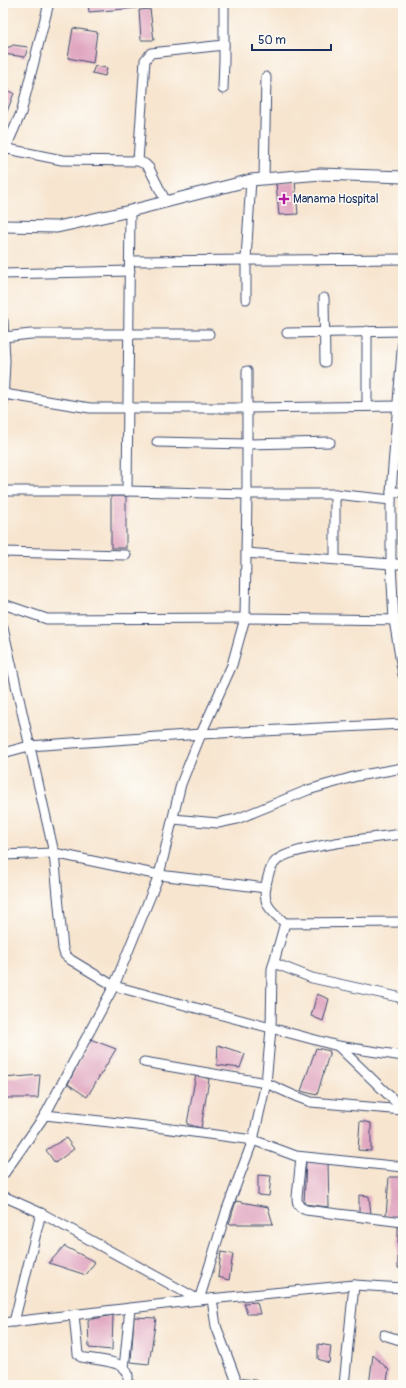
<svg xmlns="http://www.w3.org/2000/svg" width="406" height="1388" viewBox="0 0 406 1388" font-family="Pangolin,sans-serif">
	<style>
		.building { fill: #e1a7c1 }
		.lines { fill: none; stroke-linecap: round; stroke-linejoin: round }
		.minor-casing { stroke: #3c4a6f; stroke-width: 11 }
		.tertiary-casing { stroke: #3c4a6f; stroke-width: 13 }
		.minor { stroke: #fff; stroke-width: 9 }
		.tertiary { stroke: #fff; stroke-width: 11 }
		.poi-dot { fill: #b5179e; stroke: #fdfcf7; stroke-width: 1.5 }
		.labels { text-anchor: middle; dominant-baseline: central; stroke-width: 3; stroke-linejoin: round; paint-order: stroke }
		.poi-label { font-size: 12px; fill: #1b2f5e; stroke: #fdfcf7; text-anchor: start }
	</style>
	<rect width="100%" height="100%" fill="#fdfcf7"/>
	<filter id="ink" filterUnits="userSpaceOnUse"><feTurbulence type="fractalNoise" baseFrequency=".025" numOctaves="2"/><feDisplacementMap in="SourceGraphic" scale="8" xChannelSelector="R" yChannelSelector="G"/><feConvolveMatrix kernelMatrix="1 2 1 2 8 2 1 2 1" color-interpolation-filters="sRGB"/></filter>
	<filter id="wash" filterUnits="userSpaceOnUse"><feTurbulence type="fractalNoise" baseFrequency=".012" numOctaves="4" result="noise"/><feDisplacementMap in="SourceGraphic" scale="16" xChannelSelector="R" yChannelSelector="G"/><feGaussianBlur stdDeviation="0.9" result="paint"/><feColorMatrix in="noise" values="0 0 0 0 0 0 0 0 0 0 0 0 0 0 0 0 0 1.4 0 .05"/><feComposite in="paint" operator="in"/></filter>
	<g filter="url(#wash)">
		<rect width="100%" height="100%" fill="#f7e5cf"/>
		<g id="blocks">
			<g class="building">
				<polygon points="88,3 137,3 137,8 89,12"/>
				<polygon points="150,9 154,40 141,40 139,10"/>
				<polygon points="73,28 97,32 93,63 68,58"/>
				<polygon points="13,45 28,47 25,57 3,54 3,47 10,47"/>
				<polygon points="95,66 107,68 105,76 92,73"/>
				<polygon points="4,89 14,93 5,117 3,117 3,103 8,97 3,94"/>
				<polygon points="295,181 298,214 279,215 276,183"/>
				<rect x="111" y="496" width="15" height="52"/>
				<polygon points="317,994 329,999 323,1021 311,1016"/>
				<polygon points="90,1039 116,1049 87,1097 68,1084"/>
				<polygon points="218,1045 245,1054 240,1068 217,1065"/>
				<polygon points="316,1048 330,1051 317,1095 301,1091"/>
				<polygon points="196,1074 209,1079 201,1128 187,1124"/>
				<polygon points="40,1075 38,1098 3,1098 3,1078"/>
				<polygon points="360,1121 371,1123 371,1151 358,1150"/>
				<polygon points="66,1138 74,1149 55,1163 46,1150"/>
				<polygon points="306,1161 328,1162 329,1207 304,1204"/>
				<polygon points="258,1175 271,1176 269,1196 258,1195"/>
				<polygon points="389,1177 403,1177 403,1218 386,1216"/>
				<polygon points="359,1195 369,1196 371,1214 359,1212"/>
				<polygon points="236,1201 268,1207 273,1224 229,1224"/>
				<polygon points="398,1225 403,1226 403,1269 398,1268"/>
				<polygon points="64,1246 95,1262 86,1275 49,1263"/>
				<polygon points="221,1252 233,1254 229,1280 218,1277"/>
				<polygon points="257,1302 260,1314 247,1314 244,1303"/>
				<polygon points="113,1315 112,1350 89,1348 88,1320"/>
				<polygon points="134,1317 156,1318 149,1364 131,1362"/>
				<polygon points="318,1344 331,1346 329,1363 318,1359"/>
				<polygon points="373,1355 389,1370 386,1385 369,1385"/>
			</g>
		</g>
	</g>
	<g filter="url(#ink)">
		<use href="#blocks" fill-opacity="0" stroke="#3c4a6f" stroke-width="1"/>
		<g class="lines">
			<g class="minor-casing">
				<g id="minor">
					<polyline points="223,89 224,60 224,3"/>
					<polyline points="3,148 62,160 138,161 145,164 149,168 166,202"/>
					<polyline points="4,152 21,113 49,3"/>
					<polyline points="138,161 145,60 151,53 224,45"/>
					<polyline points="264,179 266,77"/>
					<polyline points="130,261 403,259"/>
					<polyline points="3,274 130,271"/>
					<polyline points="324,298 325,362"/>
					<polyline points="246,299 246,259 251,180"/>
					<polyline points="3,321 5,361 3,403"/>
					<polyline points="287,333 403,331"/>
					<polyline points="4,337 31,334 209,334"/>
					<polyline points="403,338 391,492 391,564 394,620 403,675"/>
					<polyline points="4,394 90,408 246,408 398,406"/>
					<polyline points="367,406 367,331"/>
					<polyline points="157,442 247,444 330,442"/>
					<polyline points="3,491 127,491 247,494 335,494 391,500"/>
					<polyline points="127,491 130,211"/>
					<polyline points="391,492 403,492"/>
					<polyline points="3,552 126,555"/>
					<polyline points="246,553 391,564 403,564"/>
					<polyline points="335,559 335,494"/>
					<polyline points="3,604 47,619 245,618 403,620"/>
					<polyline points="3,628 54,853 63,949 65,955 71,960 114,986 338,1046 403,1056"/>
					<polyline points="3,753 29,746 201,734 403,724"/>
					<polyline points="173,819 218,823 237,819 308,790 357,776 403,768"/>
					<path d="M403,834C379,837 293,846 277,860C270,866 268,876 266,885C262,904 271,911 285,923L403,922"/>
					<polyline points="3,855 54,853 159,875 266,888"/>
					<polyline points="274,963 312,978 398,997 403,1000"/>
					<polyline points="338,1046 403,1109"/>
					<polyline points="144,1062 266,1083 295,1096 311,1102 403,1110"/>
					<polyline points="45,1115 156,1127 253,1140 296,1156 403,1167"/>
					<path d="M301,1157L297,1197C297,1205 299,1207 306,1210L403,1222"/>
					<polyline points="3,1175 45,1115 114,986 159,875 181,784 201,734 232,665 245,618 247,494 247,371"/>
					<polyline points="3,1196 41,1213 199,1300 227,1209 253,1140 266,1083 271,1029 272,969 285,923"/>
					<polyline points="212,1299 216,1326 235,1377 236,1385"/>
					<path d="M74,1315L78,1354L81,1357C92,1360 123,1360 127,1372C129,1376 128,1381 127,1385"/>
					<polyline points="14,1322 41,1213"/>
					<polyline points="3,1323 199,1300 354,1285 403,1288"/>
					<polyline points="384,1335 403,1341"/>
					<polyline points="124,1368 130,1308"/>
					<polyline points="236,1383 254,1385"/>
					<polyline points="344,1385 354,1285"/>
				</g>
			</g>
			<g class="tertiary-casing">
				<polyline id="tertiary" points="3,226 57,227 130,211 251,180 321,174 403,177"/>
			</g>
			<use href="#minor" class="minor"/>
			<use href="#tertiary" class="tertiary"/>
		</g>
	</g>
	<path class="poi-dot" d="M282 193h4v4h4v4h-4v4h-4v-4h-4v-4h4z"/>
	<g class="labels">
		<g class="poi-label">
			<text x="293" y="199">Manama Hospital</text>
		</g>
	</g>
	<rect width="406" height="1388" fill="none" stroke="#fdfcf7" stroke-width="16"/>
	<path d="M252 44v6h79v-6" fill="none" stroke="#1b2f5e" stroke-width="2"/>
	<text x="258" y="44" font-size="12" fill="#1b2f5e" stroke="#fdfcf7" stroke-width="3" paint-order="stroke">50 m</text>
</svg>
